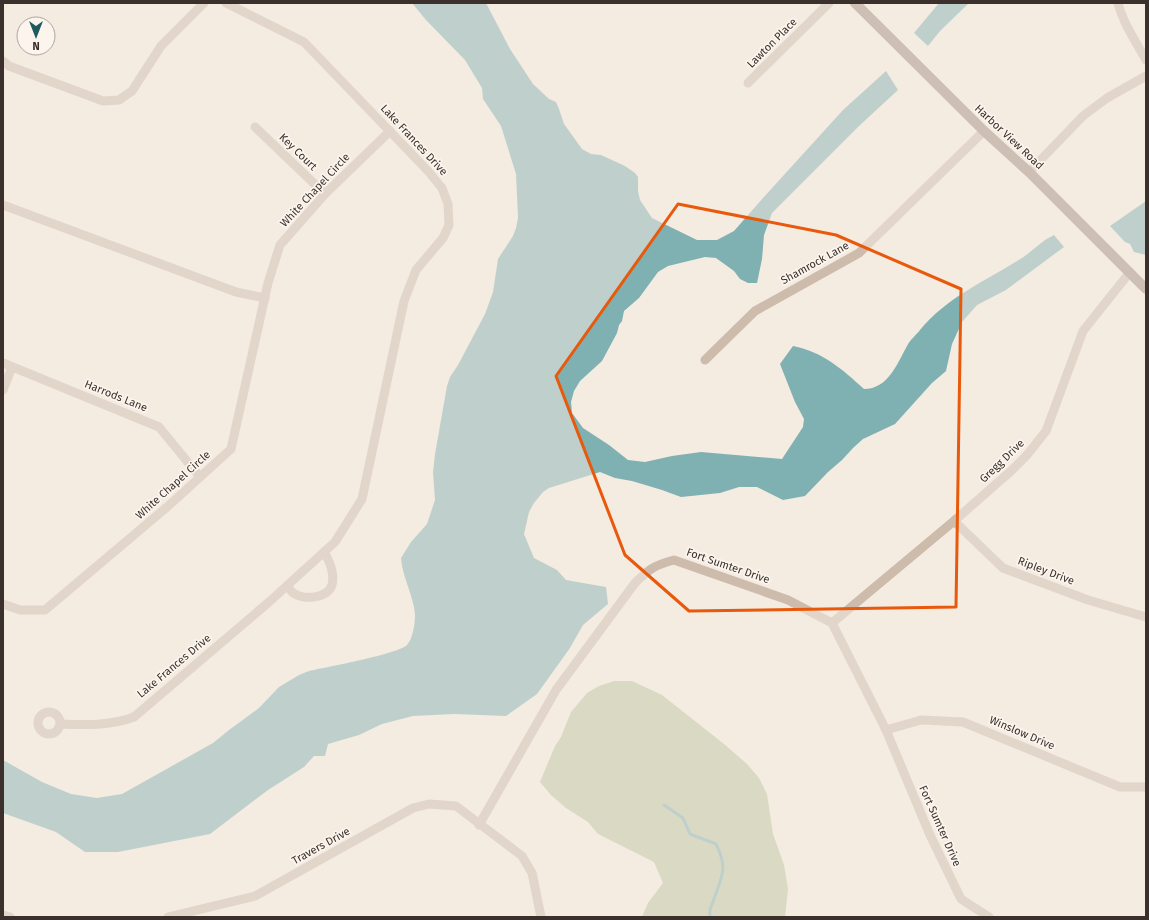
<svg xmlns="http://www.w3.org/2000/svg" width="1149" height="920" viewBox="0 0 1149 920" font-family="'Fira Sans',sans-serif">
	<style>
		.green { fill: #b8c4a0 }
		.water { fill: #7fb0b2 }
		.lines { fill: none; stroke-linecap: round; stroke-linejoin: round }
		.stream { stroke: #7fb0b2; stroke-width: 3 }
		.street { stroke: #cdbbac; stroke-width: 9 }
		.secondary { stroke: #a18a7d; stroke-width: 10 }
		.marked { fill: none; stroke: #e8590c; stroke-width: 3; stroke-linejoin: round }
		.labels { text-anchor: middle; dominant-baseline: central; stroke-width: 3.5; stroke-linejoin: round; paint-order: stroke }
		.street-label { font-size: 11px; fill: #3b302b; stroke: #fbf5ee }
	</style>
	<rect width="100%" height="100%" fill="#f4ebe1"/>
	<polygon class="green" points="614,681 632,681 662,695 724,744 747,764 759,778 767,794 773,834 784,865 788,889 785,917 642,917 648,903 663,883 654,862 598,834 588,822 566,808 551,795 540,782 555,746 561,737 571,712 587,693 599,686"/>
	<g class="water">
		<path d="M412,3H486L510,49L533,84L549,99L556,102L559,109L564,124L582,149L591,154L601,155L612,160L625,166L635,173L638,177V191L640,200L652,218L697,240H717L734,231L763,198L843,110L886,71L898,90L859,126L772,213L764,235L762,259L757,283H748L740,279L734,271L716,258L705,257L668,266L658,272L639,298L624,311L622,321L619,325L617,333L602,361L580,381L574,391L571,402L572,413L583,428L609,445L628,460L645,462L672,456L701,452L782,459L803,427L804,419L795,402L780,364L793,346C823,352 842,369 864,389C888,389 897,364 907,346C910,340 916,335 920,330C947,297 987,280 1022,258C1033,251 1041,241 1054,235L1064,247L1006,290L977,305L962,322L952,344L946,371L932,383L895,424L863,439L853,448L842,460L828,472L805,496L783,500L757,487H739L720,493L681,497L662,490L632,481L615,478L600,472L549,488L543,492L534,503L529,512L524,534L534,558L557,570L566,580L606,587L608,604L583,625L570,648L537,694L506,716L454,714L413,716L382,724L359,735L328,744L325,756H314L304,767L268,790L210,834L118,852H85L56,832L3,813V760L42,782L71,794L97,798L122,794L213,743L229,730L259,708L279,687L299,675L309,671C327,667 398,654 407,645C413,638 415,624 415,615C414,597 402,576 401,558L411,542L427,524L435,500L433,472L435,454L447,386L450,377L458,365L485,314L493,292L498,259L513,236L516,228L518,218L516,174L501,126L483,99L482,88L465,60L426,20Z"/>
		<polygon points="939,3 969,3 940,31 928,46 914,33"/>
		<polygon points="1146,201 1146,255 1134,252 1130,244 1125,242 1110,226"/>
	</g>
	<g class="lines">
		<path class="stream" d="M664,805L683,818L690,834L716,844C729,870 721,877 713,902C711,906 709,912 710,917"/>
		<g class="street">
			<path d="M1118,3C1123,23 1136,42 1146,60"/>
			<polyline points="3,61 9,66 103,101 119,100 132,91 161,46 204,3"/>
			<polyline points="748,83 829,3"/>
			<polyline points="255,127 325,194"/>
			<polyline points="1029,172 1083,116 1107,98 1146,76"/>
			<polyline points="3,205 236,292 265,298"/>
			<polyline points="705,360 755,311 859,253 984,131"/>
			<polyline points="3,363 159,427 200,477"/>
			<polyline points="3,390 12,367"/>
			<polyline points="954,521 1003,568 1088,600 1146,617"/>
			<path d="M287,586C289,588 291,591 293,593C304,600 327,599 332,585C335,573 330,562 324,552"/>
			<polyline points="3,604 20,610 45,610 167,507 231,449 268,283 280,245 325,194 390,131"/>
			<polyline points="832,623 954,521 1011,471 1027,455 1046,431 1083,331 1130,272"/>
			<circle cx="49" cy="723" r="11"/>
			<path d="M60,724C85,725 110,726 134,717L269,602L335,542L362,499L404,301L416,270L443,238L449,225L448,204L442,188L428,171L304,42L226,3"/>
			<polyline points="886,730 921,720 963,722 1120,787 1146,787"/>
			<path d="M479,825L556,690L635,583C649,569 655,565 674,560L788,600L832,623L886,730L930,835L961,899L989,917"/>
			<polyline points="3,915 10,917"/>
			<polyline points="168,917 255,896 413,808 429,804 456,806 522,856 532,873 541,917"/>
		</g>
		<polyline class="secondary" points="855,3 984,131 1029,172 1146,289"/>
	</g>
	<path d="M0 0H1149V920H0ZM678,204L836,235L961,289L956,607L689,611L625,555L556,376Z" fill="#f4ebe1" fill-opacity=".55" fill-rule="evenodd"/>
	<path class="marked" d="M678,204L836,235L961,289L956,607L689,611L625,555L556,376Z"/>
	<g class="labels">
		<g class="street-label">
			<text transform="translate(772 43) rotate(-45)">Lawton Place</text>
			<text transform="translate(1009 137) rotate(43)">Harbor View Road</text>
			<text transform="translate(414 140) rotate(47)">Lake Frances Drive</text>
			<text transform="translate(298 152) rotate(44)">Key Court</text>
			<text transform="translate(315 190) rotate(-47)">White Chapel Circle</text>
			<text transform="translate(815 263) rotate(-29)">Shamrock Lane</text>
			<text transform="translate(116 396) rotate(22)">Harrods Lane</text>
			<text transform="translate(1002 461) rotate(-44)">Gregg Drive</text>
			<text transform="translate(173 485) rotate(-42)">White Chapel Circle</text>
			<text transform="translate(728 566) rotate(19)">Fort Sumter Drive</text>
			<text transform="translate(1046 571) rotate(21)">Ripley Drive</text>
			<text transform="translate(174 666) rotate(-40)">Lake Frances Drive</text>
			<text transform="translate(1022 733) rotate(23)">Winslow Drive</text>
			<text transform="translate(940 826) rotate(66)">Fort Sumter Drive</text>
			<text transform="translate(321 846) rotate(-29)">Travers Drive</text>
		</g>
	</g>
	<rect width="1149" height="920" fill="none" stroke="#3b302b" stroke-width="8"/>
	<g transform="translate(36 36) rotate(180)"><circle r="19" fill="#fbf5ee" stroke="#aea6a0"/>
	<path d="M0-3L7 15L0 10L-7 15Z" fill="#1f5a5e"/>
	<text y="-6" font-size="11" font-weight="bold" text-anchor="middle" fill="#3b302b">N</text>
	</g>
</svg>
